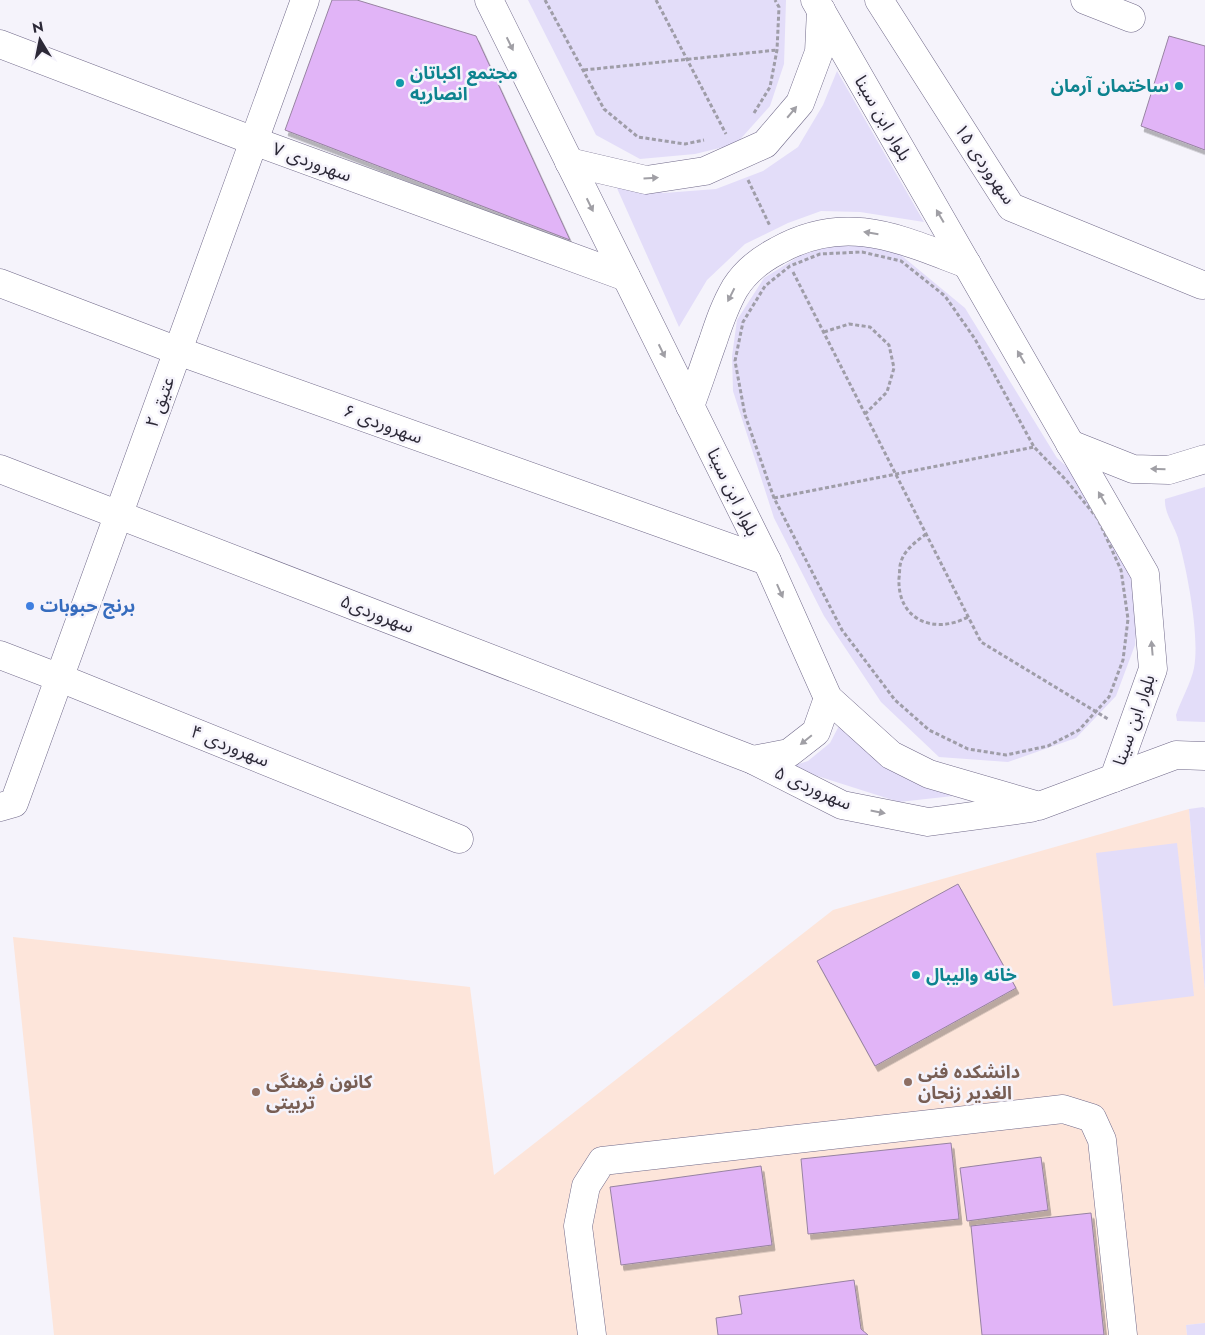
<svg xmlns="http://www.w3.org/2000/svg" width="1205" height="1335" viewBox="0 0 1205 1335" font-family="Jost,'Noto Sans Arabic',sans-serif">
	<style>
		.education { fill: #fde5da }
		.green { fill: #e3ddf9 }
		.building { fill: #e1b4f7; stroke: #9783a1; filter: url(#shadow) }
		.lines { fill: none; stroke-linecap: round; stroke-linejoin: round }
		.minor-casing { stroke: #706989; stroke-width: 29 }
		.path { stroke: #9f9da8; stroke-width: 3; stroke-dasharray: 4 2.5; stroke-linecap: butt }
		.minor { stroke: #fff; stroke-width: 28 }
		.oneway { fill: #a09fa5 }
		.culture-dot { fill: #0f9aa8; stroke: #f5f3fb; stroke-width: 2 }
		.shop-dot { fill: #3f7fe0; stroke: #f5f3fb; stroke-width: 2 }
		.education-dot { fill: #8d6e63; stroke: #f5f3fb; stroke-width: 2 }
		.labels { text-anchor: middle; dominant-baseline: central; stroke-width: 5; stroke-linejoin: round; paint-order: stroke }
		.culture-label { font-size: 18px; font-weight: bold; fill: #0d838f; stroke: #f5f3fb; text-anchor: start }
		.street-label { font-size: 18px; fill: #2c2937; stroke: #f5f3fb }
		.shop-label { font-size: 18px; font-weight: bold; fill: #366cbe; stroke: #f5f3fb; text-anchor: start }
		.education-label { font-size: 18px; font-weight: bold; fill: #785e54; stroke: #f5f3fb; text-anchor: start }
	</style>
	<defs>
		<filter id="shadow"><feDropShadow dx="3" dy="5.5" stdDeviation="0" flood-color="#0004"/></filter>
	</defs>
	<rect width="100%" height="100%" fill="#f5f3fb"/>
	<polygon class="education" points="1189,809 1205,990 1205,1323 1186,1325 1187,1335 54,1335 13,937 470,987 494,1175 833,910"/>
	<g class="green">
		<polygon points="528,0 786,0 784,64 770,106 736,144 695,154 640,159 596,135"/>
		<polygon points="837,71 924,222 860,212 821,211 788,223 745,244 707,280 679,327 612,177 664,193 716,189 763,171 798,147 823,105"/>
		<polygon points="840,243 896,251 965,308 1057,458 1085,483 1130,559 1138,601 1135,645 1116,696 1076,738 1008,762 939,757 881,702 824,616 774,518 733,391 732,356 737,320 764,278 801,255"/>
		<path d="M1205,487V722L1177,721L1176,715C1181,700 1191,683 1194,668C1200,636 1187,570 1178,538C1174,525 1164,513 1165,499Z"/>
		<polygon points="841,722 962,795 899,802 789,767 808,761 830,743"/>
		<polygon points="1203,807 1205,808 1205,990 1189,809"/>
		<polygon points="1177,843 1194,996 1113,1006 1096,853"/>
		<polygon points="1205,1323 1205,1335 1187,1335 1186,1325"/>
	</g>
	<g class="building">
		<polygon points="332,0 357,0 476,36 570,240 285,130"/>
		<polygon points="1169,36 1205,46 1205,150 1141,126"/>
		<polygon points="958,884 1016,988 875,1066 817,961"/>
		<polygon points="951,1143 959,1219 808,1234 801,1159"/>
		<polygon points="1041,1157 1048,1210 967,1221 960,1168"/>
		<polygon points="761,1166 772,1245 621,1265 610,1187"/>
		<polygon points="1091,1213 1104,1335 982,1335 971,1226"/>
		<polygon points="854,1280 861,1329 868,1335 718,1335 716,1318 742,1314 739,1296"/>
	</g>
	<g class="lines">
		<g class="minor-casing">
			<g id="minor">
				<polyline points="489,0 767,561 828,698 891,755 929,774 1039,806 1176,755 1205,756"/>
				<polyline points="815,0 1145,574 1153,669 1114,778"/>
				<polyline points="879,0 1011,207 1202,285"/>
				<polyline points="1085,0 1131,18"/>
				<polyline points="0,44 254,141 626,277"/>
				<polyline points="569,162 646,180 705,171 765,144 800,103 819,52 821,10"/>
				<polyline points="0,283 178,351 767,561"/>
				<path d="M690,406C698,385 705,363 713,341C719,323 725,305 735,288C745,272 760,260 777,251C846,212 899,239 967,264"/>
				<polyline points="1070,444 1133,469 1169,470 1205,459"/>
				<polyline points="0,469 753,760 842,805 928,822 1031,808"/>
				<polyline points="0,655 60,678 459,839"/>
				<polyline points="753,760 789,753 816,732 828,698"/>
				<polyline points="0,807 14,803 305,0"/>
				<polyline points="592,1335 578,1226 586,1186 602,1161 1063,1109 1092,1118 1102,1140 1123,1335"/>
			</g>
		</g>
		<g class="path">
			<polyline points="545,0 604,109 638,137 685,144 704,140"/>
			<polyline points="656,0 726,134"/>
			<polyline points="584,70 777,50"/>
			<polyline points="754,113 770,87 777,50 779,7 775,0"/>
			<polyline points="748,180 770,226"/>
			<polygon points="862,252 901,261 945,296 975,339 1034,447 1066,480 1098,519 1121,570 1128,619 1123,660 1109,697 1079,730 1048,746 1006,755 968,749 929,730 895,700 842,630 774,498 745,415 735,361 743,322 765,286 790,266 820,254"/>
			<polyline points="793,272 981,642 1108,719"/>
			<polyline points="824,332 849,324 870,327 889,345 894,368 887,392 865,414"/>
			<polyline points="774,498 1034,447"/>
			<path d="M926,534C917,541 904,550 901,562C899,567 900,573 899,578C897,620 934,635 968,617"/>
		</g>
		<use href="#minor" class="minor"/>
	</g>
	<defs><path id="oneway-solid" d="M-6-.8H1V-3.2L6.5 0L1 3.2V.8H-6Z" transform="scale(1.25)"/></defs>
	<g class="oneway">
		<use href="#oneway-solid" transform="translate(510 44) rotate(64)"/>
		<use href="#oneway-solid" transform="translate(792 112) rotate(-50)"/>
		<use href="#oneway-solid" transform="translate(651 178) rotate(-4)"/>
		<use href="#oneway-solid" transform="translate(590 205) rotate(64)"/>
		<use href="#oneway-solid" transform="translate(940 216) rotate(-120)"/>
		<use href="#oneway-solid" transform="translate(871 233) rotate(-171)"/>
		<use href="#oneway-solid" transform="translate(731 295) rotate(117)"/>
		<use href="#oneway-solid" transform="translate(662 351) rotate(64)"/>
		<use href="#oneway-solid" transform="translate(1021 357) rotate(-120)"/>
		<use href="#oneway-solid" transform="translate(1158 469) rotate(-178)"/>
		<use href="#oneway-solid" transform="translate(1102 498) rotate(-120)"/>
		<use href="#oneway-solid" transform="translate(780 591) rotate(66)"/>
		<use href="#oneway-solid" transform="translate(1152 648) rotate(-95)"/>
		<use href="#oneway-solid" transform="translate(806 740) rotate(141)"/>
		<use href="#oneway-solid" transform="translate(878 812) rotate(11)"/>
	</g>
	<g class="culture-dot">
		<circle cx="400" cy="83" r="5"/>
		<circle cx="1179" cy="86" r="5"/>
		<circle cx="916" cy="975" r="5"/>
	</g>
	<circle class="shop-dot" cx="30" cy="606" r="5"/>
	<g class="education-dot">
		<circle cx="908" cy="1082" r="5"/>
		<circle cx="256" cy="1092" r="5"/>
	</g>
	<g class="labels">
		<g class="culture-label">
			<text x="410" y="73">مجتمع اکباتان<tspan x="410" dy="21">انصاریه</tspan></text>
			<text x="1169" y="86" text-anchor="end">ساختمان آرمان</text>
			<text x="926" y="975">خانه والیبال</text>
		</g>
		<g class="street-label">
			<text transform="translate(883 118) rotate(60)">بلوار ابن سینا</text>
			<text transform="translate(312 162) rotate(20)">سهروردی ۷</text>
			<text transform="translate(985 164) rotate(56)">سهروردی ۱۵</text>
			<text transform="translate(160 402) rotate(-70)">عتیق ۲</text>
			<text transform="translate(383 424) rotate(20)">سهروردی ۶</text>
			<text transform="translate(733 492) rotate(64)">بلوار ابن سینا</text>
			<text transform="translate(377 614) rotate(21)">سهروردی۵</text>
			<text transform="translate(1134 720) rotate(-71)">بلوار ابن سینا</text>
			<text transform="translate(230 746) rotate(22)">سهروردی ۴</text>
			<text transform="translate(813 788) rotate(24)">سهروردی ۵</text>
		</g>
		<g class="shop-label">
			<text x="40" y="606">برنج حبوبات</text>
		</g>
		<g class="education-label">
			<text x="918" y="1072">دانشکده فنی<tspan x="918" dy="21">الغدیر زنجان</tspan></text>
			<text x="266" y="1082">کانون فرهنگی<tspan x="266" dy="21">تربیتی</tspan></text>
		</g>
	</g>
	<g transform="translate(40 40) rotate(350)" stroke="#f5f3fb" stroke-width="4" paint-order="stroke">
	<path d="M0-4L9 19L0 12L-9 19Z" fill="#2c2937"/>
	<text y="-8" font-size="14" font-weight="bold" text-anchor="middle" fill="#2c2937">N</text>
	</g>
</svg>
